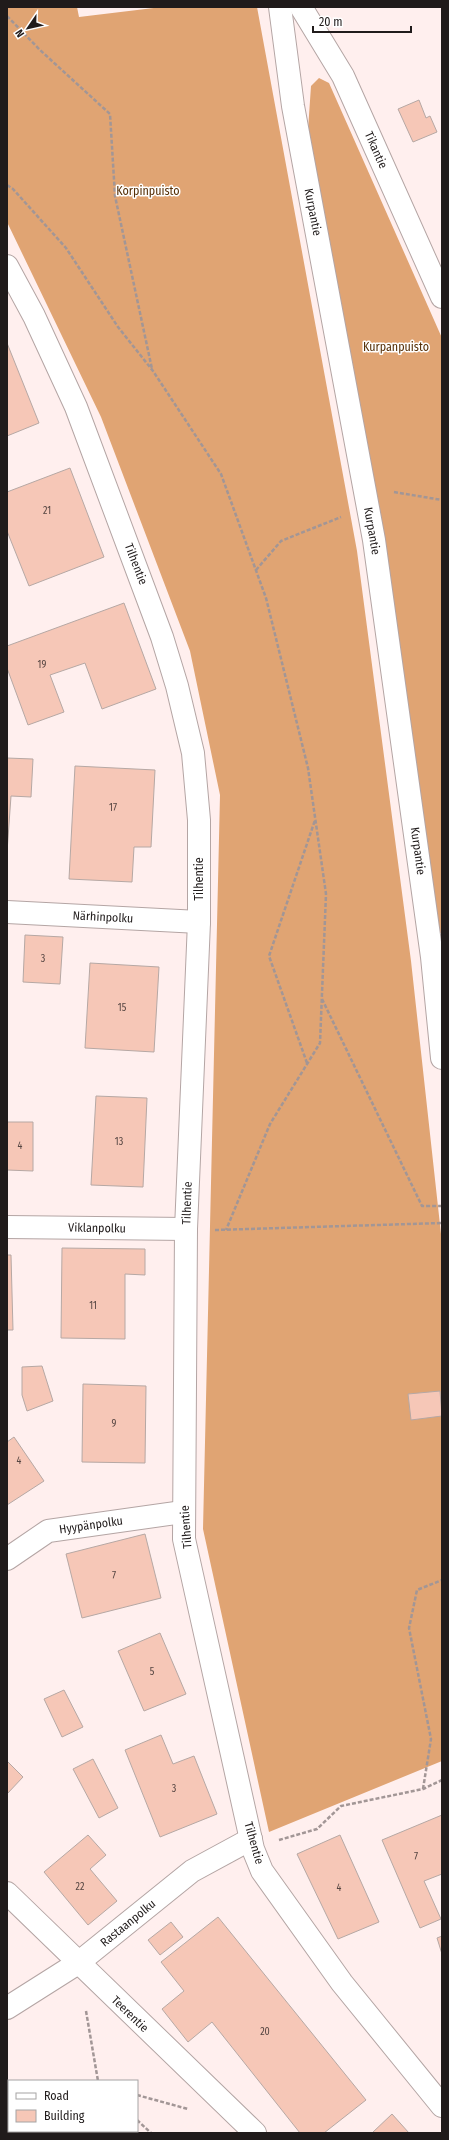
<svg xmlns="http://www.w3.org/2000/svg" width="449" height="2140" viewBox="0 0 449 2140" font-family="'Fira Sans Condensed',sans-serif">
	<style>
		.green { fill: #fbd0af }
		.forest { fill: #e0a473 }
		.building { fill: #f6c7b7; stroke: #b6a8a4 }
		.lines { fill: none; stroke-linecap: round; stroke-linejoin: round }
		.minor-casing { stroke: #b4a5a4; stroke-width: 24 }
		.path { stroke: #a29696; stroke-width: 2.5; stroke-dasharray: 4 2; stroke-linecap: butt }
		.minor { stroke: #fff; stroke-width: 22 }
		.labels { text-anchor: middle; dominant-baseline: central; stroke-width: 3; stroke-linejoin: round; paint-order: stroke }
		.number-label { font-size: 10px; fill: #564642 }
		.street-label { font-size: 12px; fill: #201b1b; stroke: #fff }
		.park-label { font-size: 12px; fill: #562f06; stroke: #fff }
	</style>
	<rect width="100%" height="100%" fill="#ffefee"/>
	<polygon class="green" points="7,2114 9,2114 9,2131 133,2131 135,2133 7,2133"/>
	<g class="forest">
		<polygon points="7,7 77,7 79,17 162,7 257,7 357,551 411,961 442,1243 442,1761 269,1832 203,1529 220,795 190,651 101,417 7,222"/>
		<polygon points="319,78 329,83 442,338 442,933 440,933 384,537 308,130 311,86"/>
	</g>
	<g class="building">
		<polygon points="419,100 426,118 430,116 437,132 413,142 398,109"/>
		<polygon points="7,343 39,423 7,436"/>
		<polygon points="70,468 104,557 29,586 7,531 7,492"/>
		<polygon points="124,603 156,689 102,709 85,663 50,675 64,712 28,725 7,668 7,646"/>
		<polygon points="7,758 33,759 31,797 11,796 7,852"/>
		<polygon points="75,766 155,770 151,847 134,847 132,882 69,879"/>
		<polygon points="25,935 63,937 60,984 23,982"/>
		<polygon points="90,963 159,967 154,1052 85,1048"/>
		<polygon points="96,1096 147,1098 143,1187 91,1185"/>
		<polygon points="7,1122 33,1122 33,1171 7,1170"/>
		<polygon points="62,1248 145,1249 145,1275 125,1274 125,1339 61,1338"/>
		<polygon points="7,1255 11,1255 13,1330 7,1330"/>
		<polygon points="42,1366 53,1401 27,1411 22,1395 22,1367"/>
		<polygon points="83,1384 146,1386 145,1463 82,1462"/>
		<polygon points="440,1391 442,1416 411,1420 408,1394"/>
		<polygon points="14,1437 44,1481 7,1505 7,1442"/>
		<polygon points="145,1534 161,1598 82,1618 66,1554"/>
		<polygon points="160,1633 186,1694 144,1711 118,1651"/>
		<polygon points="64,1690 83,1727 62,1737 44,1699"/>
		<polygon points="161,1735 173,1764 194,1756 217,1814 160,1837 125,1750"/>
		<polygon points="93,1759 118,1808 99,1818 73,1769"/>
		<polygon points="7,1761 23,1777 7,1794"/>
		<polygon points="442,1815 442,1874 424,1881 441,1919 420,1928 382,1840"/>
		<polygon points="88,1835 106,1855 90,1869 117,1901 88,1925 44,1872"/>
		<polygon points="340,1835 379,1922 338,1939 297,1854"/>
		<polygon points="218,1917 366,2100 324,2133 300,2133 212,2022 188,2042 162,2009 184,1991 161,1962"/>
		<polygon points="171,1922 183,1937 160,1955 148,1940"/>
		<polygon points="442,1936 442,1954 437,1938"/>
		<polygon points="392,2114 409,2133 372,2133"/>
	</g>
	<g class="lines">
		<g class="minor-casing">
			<g id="minor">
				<polyline points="280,7 293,106 374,540 432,957 442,1058"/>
				<polyline points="301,7 343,76 442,297"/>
				<polyline points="7,266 34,316 76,407 162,637 177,686 193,753 199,820 199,922 186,1229 184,1539 253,1849 262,1871 342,1983 442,2106"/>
				<polyline points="7,912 199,922"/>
				<polyline points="7,1227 186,1229"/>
				<polyline points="7,1559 48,1531 183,1512"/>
				<polyline points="7,1893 255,2133"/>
				<polyline points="7,2008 78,1963 192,1871 251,1839"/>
			</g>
		</g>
		<g class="path">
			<polyline points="7,16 40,50 110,114 115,196 152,369"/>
			<polyline points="7,185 13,189 66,248 118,327 153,371 221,474 266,598 308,768 326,894 320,1043 270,1124 226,1230"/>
			<polyline points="394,492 442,500"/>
			<polyline points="256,570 281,541 341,517"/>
			<polyline points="322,999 422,1206 442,1206"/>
			<polyline points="307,1063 269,956 315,820"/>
			<polyline points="215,1230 442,1223"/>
			<polyline points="423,1789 431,1739 409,1628 417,1590 442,1580"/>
			<polyline points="279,1840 317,1829 341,1806 423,1789 442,1780"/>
			<polyline points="86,2011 98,2081"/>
			<polyline points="137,2095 188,2109"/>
			<polyline points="7,2100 9,2099"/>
			<polyline points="137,2120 151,2133"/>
		</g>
		<use href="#minor" class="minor"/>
	</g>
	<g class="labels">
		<g class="number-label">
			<text x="47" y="511">21</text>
			<text x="42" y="665">19</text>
			<text x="113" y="808">17</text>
			<text x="43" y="959">3</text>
			<text x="122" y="1008">15</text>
			<text x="119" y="1142">13</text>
			<text x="20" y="1146">4</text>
			<text x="93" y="1306">11</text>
			<text x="114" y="1424">9</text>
			<text x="19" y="1461">4</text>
			<text x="114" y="1576">7</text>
			<text x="152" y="1672">5</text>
			<text x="174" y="1789">3</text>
			<text x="416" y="1857">7</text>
			<text x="80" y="1887">22</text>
			<text x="339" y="1888">4</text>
			<text x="265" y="2032">20</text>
		</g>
		<g class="street-label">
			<text transform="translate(376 150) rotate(66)">Tikantie</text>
			<text transform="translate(313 212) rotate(79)">Kurpantie</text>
			<text transform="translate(372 531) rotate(80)">Kurpantie</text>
			<text transform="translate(136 564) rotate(69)">Tilhentie</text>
			<text transform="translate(418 851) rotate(82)">Kurpantie</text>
			<text transform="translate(199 879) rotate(-90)">Tilhentie</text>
			<text transform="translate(103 917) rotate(3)">Närhinpolku</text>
			<text transform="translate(187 1203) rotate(-88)">Tilhentie</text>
			<text transform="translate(97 1228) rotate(1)">Viklanpolku</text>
			<text transform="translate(91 1525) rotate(-8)">Hyypänpolku</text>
			<text transform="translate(186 1527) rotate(-94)">Tilhentie</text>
			<text transform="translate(254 1843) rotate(74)">Tilhentie</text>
			<text transform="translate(128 1923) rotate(-39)">Rastaanpolku</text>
			<text transform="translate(130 2014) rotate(44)">Teerentie</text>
		</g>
		<g class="park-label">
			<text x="148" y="191">Korpinpuisto</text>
			<text x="396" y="347">Kurpanpuisto</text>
		</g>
	</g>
	<rect width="449" height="2140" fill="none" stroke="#201b1b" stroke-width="16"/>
	<rect x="8" y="2080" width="130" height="52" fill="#ffffff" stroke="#a6a4a4"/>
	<rect x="16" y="2093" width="20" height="6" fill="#ffffff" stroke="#a6a4a4"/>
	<text x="44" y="2100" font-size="12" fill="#201b1b">Road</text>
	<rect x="16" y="2110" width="20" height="12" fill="#f6c7b7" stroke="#a6a4a4"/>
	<text x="44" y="2120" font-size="12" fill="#201b1b">Building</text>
	<g transform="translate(28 28) rotate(236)" stroke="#ffffff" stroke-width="3" paint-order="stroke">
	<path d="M0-3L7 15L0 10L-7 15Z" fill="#201b1b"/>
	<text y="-6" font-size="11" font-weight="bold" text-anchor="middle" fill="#201b1b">N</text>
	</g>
	<path d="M313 26v6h98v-6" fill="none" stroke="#201b1b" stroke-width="2"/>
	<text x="319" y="26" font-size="12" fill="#201b1b" stroke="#ffffff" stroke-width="3" paint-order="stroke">20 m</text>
</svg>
